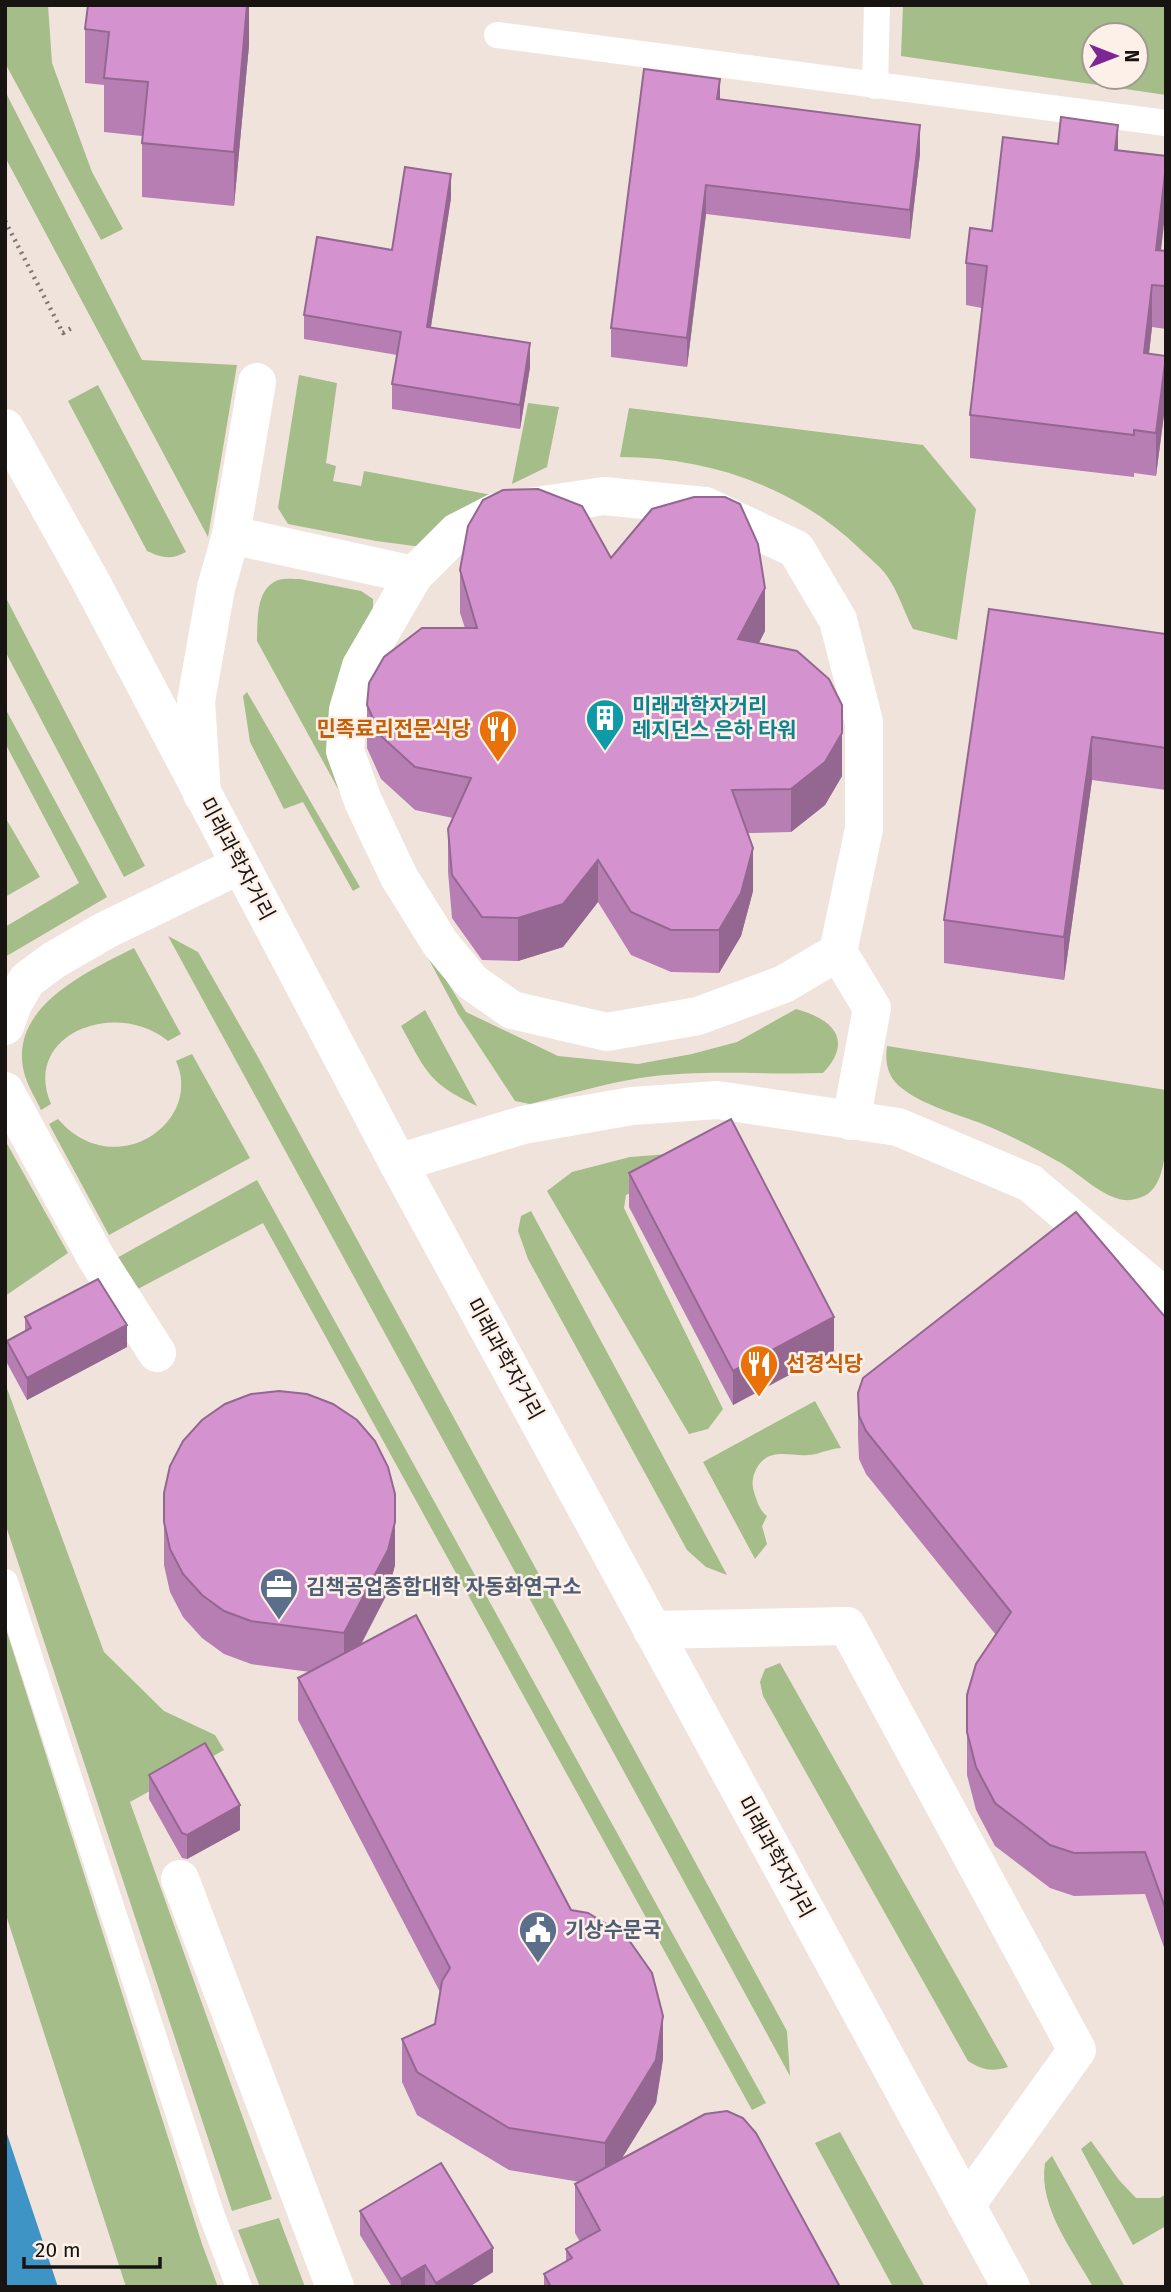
<svg xmlns="http://www.w3.org/2000/svg" width="1171" height="2292" viewBox="0 0 1171 2292" font-family="'Fira Sans','Noto Sans KR',sans-serif">
	<style>
		.green { fill: #a5bd88; fill-rule: evenodd }
		.water { fill: #3f94c6 }
		.lines { fill: none; stroke-linecap: round; stroke-linejoin: round }
		.path { stroke: #7e7671; stroke-width: 4.5; stroke-dasharray: 2 5; stroke-linecap: butt }
		.lane { stroke: #fff; stroke-width: 26 }
		.street { stroke: #fff; stroke-width: 38 }
		.primary { stroke: #fff; stroke-width: 38 }
		.wall { fill: #b67eb2 }
		.shaded-wall { fill: #946791 }
		.building { fill: #d493cf; stroke: #946791; stroke-width: 2 }
		.labels { text-anchor: middle; dominant-baseline: central; stroke-width: 5; stroke-linejoin: round; paint-order: stroke }
		.culture-label { font-size: 21px; font-weight: bold; fill: #0d838f; stroke: #fdf0e9; text-anchor: start }
		.food-label { font-size: 21px; font-weight: bold; fill: #c56008; stroke: #fdf0e9; text-anchor: end }
		.street-label { font-size: 21px; fill: #181411; stroke: #fdf0e9 }
		.service-label { font-size: 21px; font-weight: bold; fill: #4e5e75; stroke: #fdf0e9; text-anchor: start }
	</style>
	<rect width="100%" height="100%" fill="#f0e3dc"/>
	<g class="green">
		<polygon points="5,5 48,5 52,63 92,172 123,229 101,240 5,63"/>
		<path d="M903,5H1166V95L901,56ZM1094,35H1136V77H1094Z"/>
		<polygon points="5,91 142,360 237,365 208,537 5,157"/>
		<polygon points="299,375 337,383 326,463 336,466 333,481 361,486 364,471 492,495 422,547 376,541 288,524 278,508"/>
		<path d="M98,385L186,552C171,560 162,558 147,551L68,401Z"/>
		<polygon points="528,403 559,407 547,467 512,484"/>
		<path d="M629,408L923,445L976,509L957,640L913,629C904,612 898,591 887,576C880,566 869,558 860,549C796,487 708,457 620,457Z"/>
		<path d="M300,579L361,591L373,599V610L347,666L382,869L257,641C258,621 255,589 278,580C284,578 294,579 300,579Z"/>
		<polygon points="5,596 145,866 124,877 5,651"/>
		<polygon points="247,692 360,887 353,891 303,802 284,809 250,742 243,696"/>
		<polygon points="5,708 107,897 5,957 5,927 79,883 5,743"/>
		<polygon points="5,817 40,877 5,897"/>
		<path d="M402,909L466,1012L558,1056L638,1064L692,1054L737,1042L796,1009C833,1019 854,1040 823,1073C762,1075 701,1069 640,1078C603,1084 566,1095 530,1104L515,1101L458,1014Z"/>
		<polygon points="168,936 198,952 258,1057 787,2031 790,2076"/>
		<path d="M134,948L181,1034L168,1041C116,998 21,1034 51,1104L41,1110C36,1099 29,1088 25,1076C5,1008 87,972 134,948Z"/>
		<path d="M425,1010L477,1106C428,1083 426,1071 401,1026Z"/>
		<path d="M887,1046L1166,1090C1166,1116 1171,1174 1150,1192C1145,1197 1132,1201 1125,1200C1103,1198 1080,1174 1061,1163C1038,1150 1014,1137 990,1127C962,1115 921,1106 898,1085C887,1074 885,1062 887,1046Z"/>
		<path d="M192,1054L250,1158L109,1235L49,1124L58,1119C114,1184 204,1123 176,1061Z"/>
		<polygon points="5,1140 68,1253 5,1296"/>
		<polygon points="721,1150 702,1164 626,1195 624,1208 723,1409 708,1429 689,1434 547,1191 572,1172 630,1157"/>
		<polygon points="257,1180 766,2103 752,2110 263,1223 134,1291 115,1259"/>
		<polygon points="531,1211 727,1575 706,1567 687,1550 528,1259 518,1231 521,1216"/>
		<polygon points="5,1383 104,1652 164,1711 215,1735 224,1750 130,1802 272,2199 232,2211 5,1523"/>
		<path d="M815,1401L841,1448C827,1449 821,1454 809,1455C791,1457 771,1447 758,1466C753,1474 751,1482 754,1492C757,1501 759,1510 767,1516L762,1526L767,1544L755,1559L703,1462Z"/>
		<polygon points="5,1626 202,2244 218,2287 126,2287 5,1912"/>
		<path d="M780,1663L1008,2067C992,2072 982,2070 968,2061L763,1696L760,1682L765,1669Z"/>
		<polygon points="840,2132 925,2287 893,2287 815,2143"/>
		<polygon points="1091,2141 1119,2180 1136,2198 1160,2198 1166,2194 1166,2226 1133,2245 1081,2149"/>
		<path d="M1052,2156L1125,2287H1093C1072,2249 1038,2207 1045,2163Z"/>
		<polygon points="279,2218 305,2287 260,2287 238,2230"/>
	</g>
	<polygon class="water" points="5,2128 58,2287 5,2287"/>
	<g class="lines">
		<polyline class="path" points="5,221 63,333 75,326"/>
		<g class="lane">
			<polyline points="497,35 1166,123"/>
			<polyline points="875,86 877,5"/>
			<polyline points="5,1582 212,2216 239,2287"/>
		</g>
		<g class="street">
			<polyline points="231,535 414,575 457,532 496,512 604,496 705,506 796,549 838,620 864,722 864,829 838,952 872,1008 851,1121"/>
			<polyline points="414,575 361,666 348,710 345,751 363,801 399,877 440,943 472,982 512,1010 607,1032 698,1016 784,984 838,952"/>
			<polyline points="202,794 196,701 216,588 231,535 257,382"/>
			<polyline points="5,1026 13,1004 27,980 54,960 106,930 240,865"/>
			<polyline points="5,1091 95,1256 157,1353"/>
			<polyline points="398,1163 523,1125 632,1106 717,1100 898,1127 1030,1183 1166,1298"/>
			<polyline points="652,1630 847,1626 1077,2050 966,2205"/>
			<polyline points="180,1879 335,2287"/>
		</g>
		<polyline class="primary" points="5,428 90,580 398,1163 1011,2287"/>
	</g>
	<g class="wall">
		<polygon points="249,5 249,45 234,206 142,197 142,136 104,132 104,85 85,83 85,29"/>
		<polygon points="720,100 920,154 910,239 706,214 687,367 611,357 611,328"/>
		<polygon points="1118,150 1161,250 1166,251 1166,329 1152,327 1149,354 1166,399 1156,476 1134,473 1134,477 970,458 970,415 982,308 966,305 966,263 992,231"/>
		<polygon points="451,198 431,327 530,367 520,429 392,409 392,384 397,355 304,339 304,315 392,250"/>
		<polygon points="611,558 765,631 759,643 842,776 825,805 791,832 748,833 753,891 741,936 719,973 671,972 631,955 598,902 563,947 518,961 482,960 452,918 448,872 448,829 453,818 415,810 381,779 367,748 367,705 465,628 460,613 460,570"/>
		<polygon points="1166,634 1166,790 1092,780 1064,980 944,963 944,920"/>
		<polygon points="629,1173 834,1351 733,1405 629,1207"/>
		<polygon points="25,1317 127,1347 27,1400 7,1363 7,1341 25,1332"/>
		<polygon points="1166,1318 1166,1953 1145,1894 1074,1896 1050,1888 995,1846 976,1810 967,1775 967,1732 996,1635 866,1474 859,1459 858,1436 858,1393"/>
		<polygon points="164,1493 395,1565 388,1592 361,1645 571,1910 663,2059 656,2103 621,2159 840,2287 544,2287 544,2274 566,2261 566,2249 580,2242 575,2233 575,2184 580,2182 509,2170 417,2115 402,2082 402,2039 435,2024 440,1992 298,1720 298,1678 310,1672 251,1664 224,1654 202,1638 183,1617 170,1592 164,1565"/>
		<polygon points="149,1775 240,1830 187,1859 182,1858 149,1799"/>
		<polygon points="360,2211 493,2272 469,2287 392,2287 360,2235"/>
	</g>
	<g class="shaded-wall">
		<polygon points="247,5 249,5 249,45 234,206 234,152"/>
		<polygon points="720,79 720,107 717,99"/>
		<polygon points="920,125 920,154 910,239 910,210"/>
		<polygon points="1118,125 1118,167 1115,150"/>
		<polygon points="1166,165 1166,207 1157,285 1156,250"/>
		<polygon points="451,174 451,198 427,351 427,327"/>
		<polygon points="706,185 706,214 687,367 687,338"/>
		<polygon points="1152,285 1152,327 1144,396 1144,353"/>
		<polygon points="530,343 530,367 520,429 520,405"/>
		<polygon points="1166,356 1166,399 1156,476 1156,433"/>
		<polygon points="765,588 765,631 738,682 738,639"/>
		<polygon points="842,733 842,776 825,805 791,832 791,789"/>
		<polygon points="1092,737 1092,780 1064,980 1064,937"/>
		<polygon points="753,848 753,891 741,936 719,973 719,930"/>
		<polygon points="598,860 598,902 563,947 518,961 518,918"/>
		<polygon points="834,1317 834,1351 733,1405 733,1371"/>
		<polygon points="127,1325 127,1347 27,1400 27,1378"/>
		<polygon points="395,1522 395,1565 388,1592 344,1676 344,1633"/>
		<polygon points="240,1805 240,1830 187,1859 187,1835"/>
		<polygon points="663,2016 663,2059 656,2103 605,2186 605,2143"/>
		<polygon points="493,2248 493,2272 469,2287 436,2287 436,2283"/>
		<polygon points="425,2265 425,2287 401,2287 401,2279"/>
	</g>
	<g class="building">
		<polygon points="88,5 247,5 234,152 142,143 148,82 104,78 109,32 85,29"/>
		<polygon points="644,69 720,79 717,99 920,125 910,210 706,185 687,338 611,328"/>
		<polygon points="1061,117 1118,125 1115,150 1166,156 1166,165 1156,250 1166,251 1166,286 1152,285 1144,353 1166,356 1156,433 1134,430 1134,435 970,415 987,266 966,263 970,228 992,231 1003,137 1058,144"/>
		<polygon points="405,167 451,174 427,327 530,343 520,405 392,384 401,332 304,315 317,237 392,250"/>
		<polygon points="538,489 582,506 611,558 652,509 694,497 725,497 740,504 758,544 765,588 738,639 797,651 829,679 842,705 842,733 825,762 791,789 732,790 753,848 741,893 719,930 671,930 631,912 598,860 563,904 518,918 482,917 452,875 448,829 471,778 415,767 381,736 367,705 369,683 384,657 422,628 477,628 460,570 468,526 483,500 503,490"/>
		<polygon points="989,609 1166,634 1166,748 1092,737 1064,937 944,920"/>
		<polygon points="731,1119 834,1317 733,1371 629,1173"/>
		<polygon points="1076,1212 1166,1318 1166,1910 1145,1852 1074,1853 1050,1845 995,1803 976,1767 967,1732 967,1695 976,1664 1011,1612 866,1431 859,1416 858,1393 863,1378"/>
		<polygon points="98,1279 127,1325 27,1378 7,1341 31,1328 25,1317"/>
		<polygon points="279,1391 307,1394 333,1404 357,1420 375,1441 388,1467 395,1494 395,1522 388,1550 344,1633 251,1621 224,1611 202,1595 183,1574 170,1549 164,1522 164,1493 170,1466 183,1441 202,1420 225,1404 251,1394"/>
		<polygon points="416,1615 571,1910 588,1913 626,1936 652,1973 663,2016 656,2060 605,2143 509,2128 417,2072 402,2039 435,2024 442,1981 450,1968 298,1678"/>
		<polygon points="205,1743 240,1805 187,1835 182,1833 149,1775"/>
		<polygon points="727,2111 743,2118 756,2133 840,2287 551,2287 544,2274 572,2258 566,2249 600,2230 575,2184 705,2114"/>
		<polygon points="441,2163 493,2248 436,2283 425,2265 401,2279 360,2211"/>
	</g>
	<defs>
		<g id="building-pin" transform="scale(2.0125)"><path d="M0 17L-7.5 6A9.5 9.5 0 1 1 7.5 6Z" fill="#0f9aa8" stroke="#fdf0e9"/><path d="M-4-6H4V6H1V3H-1V6H-4ZM-2.5-4.3h1.7v1.8h-1.7ZM.8-4.3h1.7v1.8H.8ZM-2.5-1h1.7V.8h-1.7ZM.8-1h1.7V.8H.8Z" fill="#fff"/></g>
		<g id="restaurant-pin" transform="scale(2.0125)"><path d="M0 17L-7.5 6A9.5 9.5 0 1 1 7.5 6Z" fill="#e8710a" stroke="#fdf0e9"/><path d="M-5-6h1v4h1v-4h1v4h1v-4h1v5L-1.5 .5V6h-2V.5L-5-1ZM5-6V6H3V1.5H1.5Q1.5-4 5-6Z" fill="#fff"/></g>
		<g id="office-pin" transform="scale(2.0125)"><path d="M0 17L-7.5 6A9.5 9.5 0 1 1 7.5 6Z" fill="#5c6f8a" stroke="#fdf0e9"/><path d="M-6-3h4V-5.5h4V-3h4V5H-6ZM-1-4.5V-3h2v-1.5ZM-6 0V1H6V0Z" fill="#fff"/></g>
		<g id="civic-pin" transform="scale(2.0125)"><path d="M0 17L-7.5 6A9.5 9.5 0 1 1 7.5 6Z" fill="#5c6f8a" stroke="#fdf0e9"/><path d="M-.6-6.5H3V-4.5H.6V-3L4-1V1h2V6H-6V1h2V-1L-.6-3ZM-1.2 2.5V6h2.4V2.5Z" fill="#fff"/></g>
	</defs>
	<g fill-rule="evenodd">
		<use href="#building-pin" x="605" y="718"/>
		<use href="#restaurant-pin" x="498" y="729"/>
		<use href="#restaurant-pin" x="759" y="1364"/>
		<use href="#office-pin" x="279" y="1587"/>
		<use href="#civic-pin" x="538" y="1930"/>
	</g>
	<g class="labels">
		<g class="culture-label">
			<text x="632" y="706">미래과학자거리<tspan x="632" dy="24">레지던스 은하 타워</tspan></text>
		</g>
		<g class="food-label">
			<text x="471" y="729">민족료리전문식당</text>
			<text x="786" y="1364" text-anchor="start">선경식당</text>
		</g>
		<g class="street-label">
			<text transform="translate(237 859) rotate(62)">미래과학자거리</text>
			<text transform="translate(505 1359) rotate(61)">미래과학자거리</text>
			<text transform="translate(776 1857) rotate(61)">미래과학자거리</text>
		</g>
		<g class="service-label">
			<text x="306" y="1587">김책공업종합대학 자동화연구소</text>
			<text x="565" y="1930">기상수문국</text>
		</g>
	</g>
	<rect width="1171" height="2292" fill="none" stroke="#181411" stroke-width="14"/>
	<g transform="translate(1115 56) rotate(90)"><circle r="33" fill="#fdf0e9" stroke="#a19893" stroke-width="2"/>
	<path d="M0-5L12 26L0 18L-12 26Z" fill="#7d2593"/>
	<text y="-10" font-size="19" font-weight="bold" text-anchor="middle" fill="#181411">N</text>
	</g>
	<path d="M24 2257v10h136v-10" fill="none" stroke="#181411" stroke-width="3.5"/>
	<text x="35" y="2257" font-size="21" fill="#181411" stroke="#fdf0e9" stroke-width="5" paint-order="stroke">20 m</text>
</svg>
